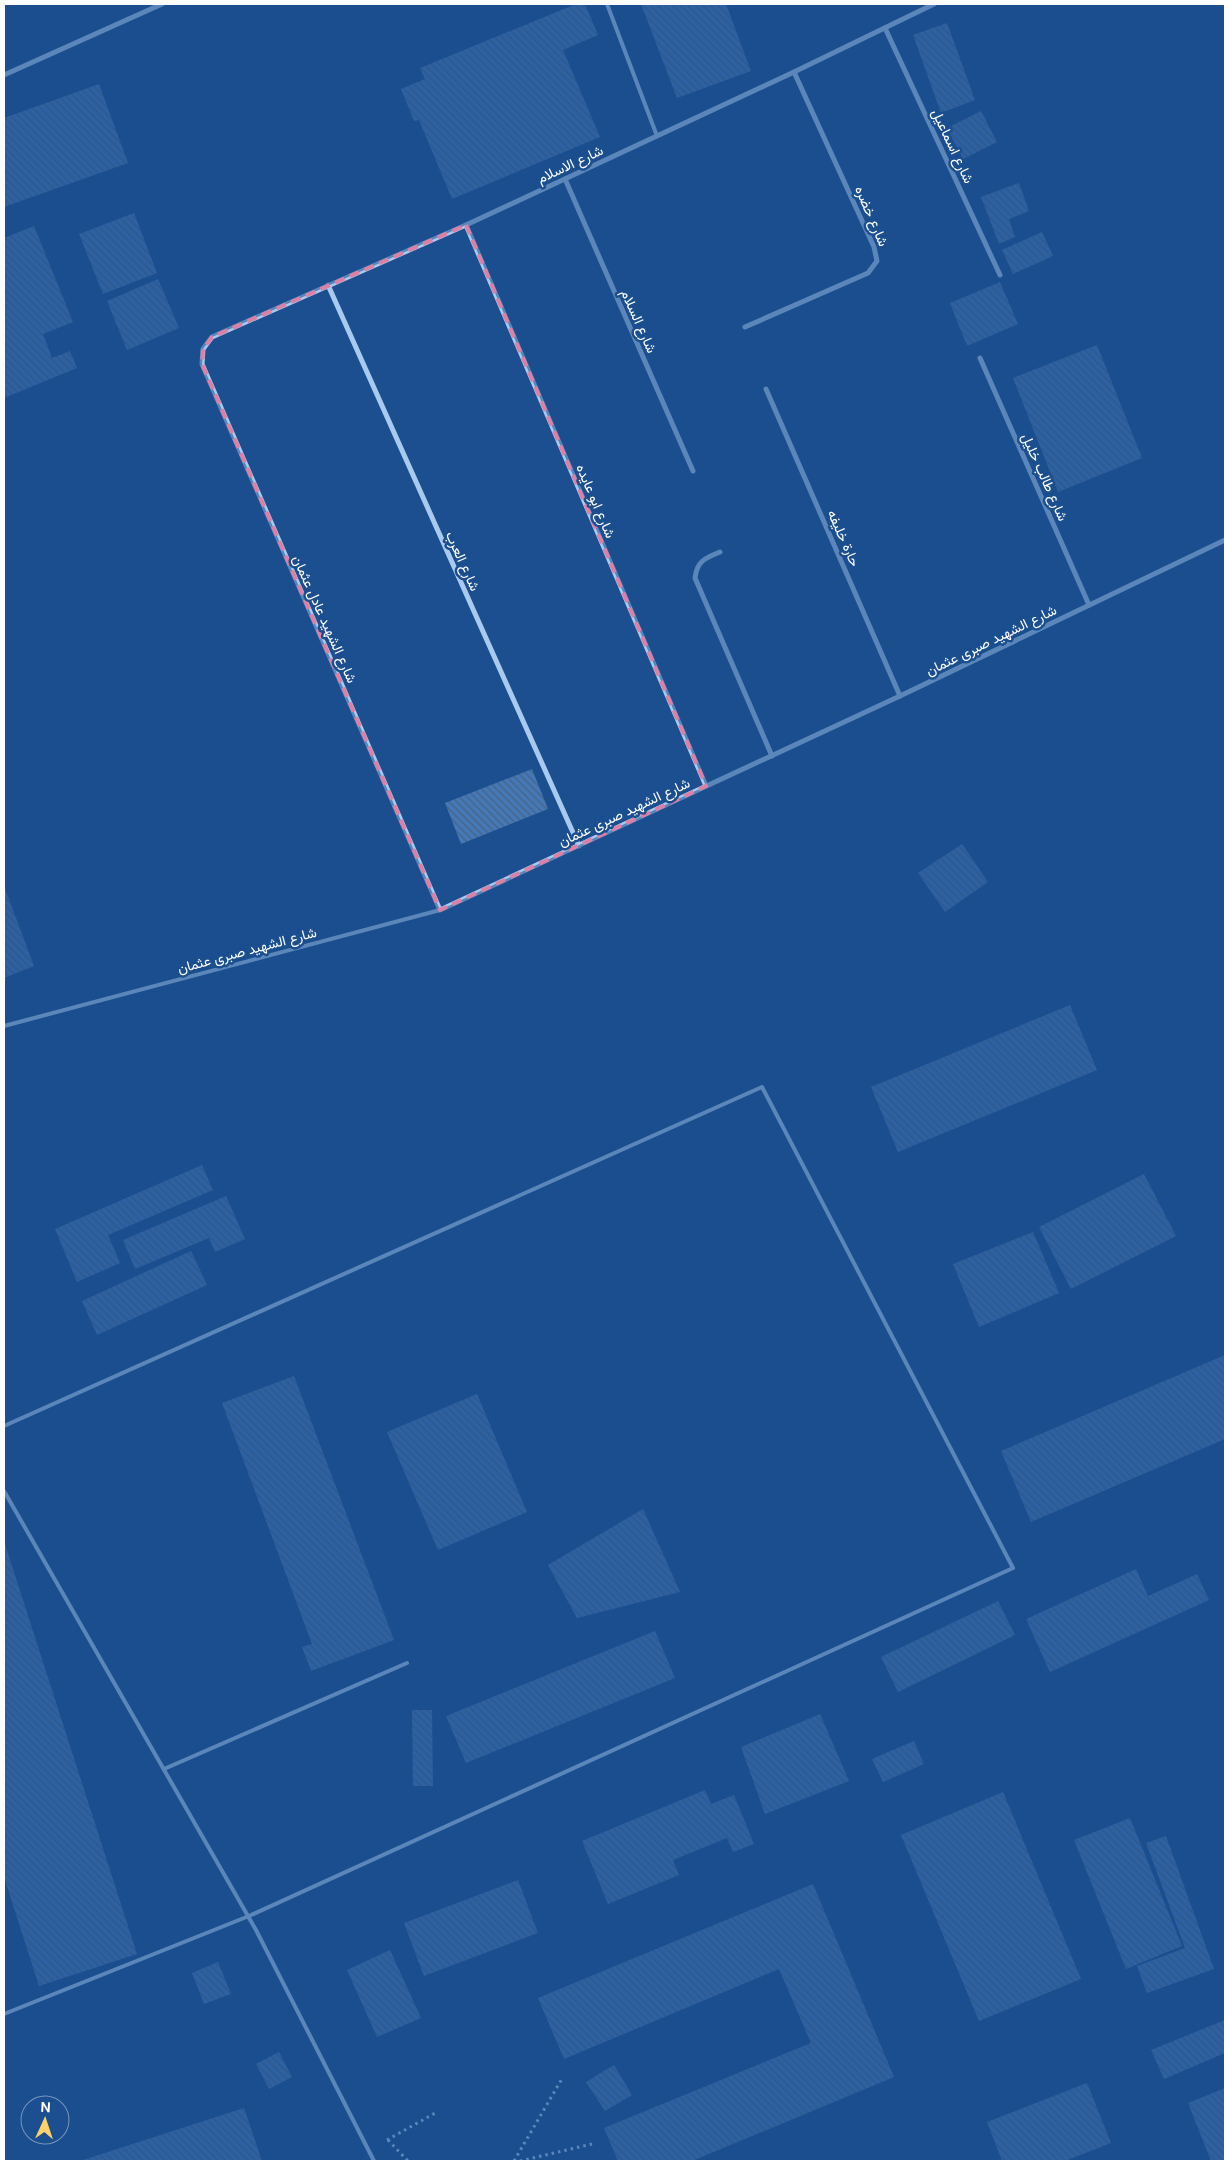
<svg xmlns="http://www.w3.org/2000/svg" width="1229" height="2165" viewBox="0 0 1229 2165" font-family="'DM Sans',Vazirmatn,sans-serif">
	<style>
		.building { fill: url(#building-back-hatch) }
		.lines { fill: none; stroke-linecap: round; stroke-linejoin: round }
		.path { stroke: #a9c9ee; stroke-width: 3; stroke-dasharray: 2.5 4; stroke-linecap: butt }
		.lane { stroke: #a9c9ee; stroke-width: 4 }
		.street { stroke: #a9c9ee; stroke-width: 5 }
		.marked { fill: none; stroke: #dd80a5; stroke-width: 4; stroke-dasharray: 10 6; stroke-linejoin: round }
		.labels { text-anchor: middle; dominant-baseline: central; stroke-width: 5; stroke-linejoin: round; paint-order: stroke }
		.street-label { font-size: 14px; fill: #fff; stroke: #1b4f8f }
	</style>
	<defs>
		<pattern id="building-back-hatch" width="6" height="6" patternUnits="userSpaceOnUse" patternTransform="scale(1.25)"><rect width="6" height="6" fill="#4478b7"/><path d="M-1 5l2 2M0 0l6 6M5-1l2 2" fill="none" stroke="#486282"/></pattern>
	</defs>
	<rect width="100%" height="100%" fill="#1b4f8f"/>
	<g class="building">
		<polygon points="576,4 585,4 598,35 563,50 600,137 452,199 419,120 414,121 401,89 425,79 420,68"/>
		<polygon points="641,4 726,4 751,71 677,98"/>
		<polygon points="947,23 975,100 941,113 913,35"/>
		<polygon points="99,84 128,163 4,207 4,118"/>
		<polygon points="981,111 997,142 963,159 947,128"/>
		<polygon points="1019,183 1029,211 1009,219 1015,237 999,244 981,197"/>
		<polygon points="134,213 157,273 103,294 79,234"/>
		<polygon points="34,226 73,322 43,334 52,358 70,351 77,368 4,398 4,238"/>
		<polygon points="1042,232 1053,256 1013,274 1002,250"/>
		<polygon points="158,279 179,328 127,350 107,301"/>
		<polygon points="1000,282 1018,324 967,346 950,303"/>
		<polygon points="1097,345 1142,458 1058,492 1013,378"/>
		<polygon points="532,769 548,809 461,844 445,803"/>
		<polygon points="962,844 988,882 945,912 918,873"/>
		<polygon points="4,886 34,966 4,978"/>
		<polygon points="1070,1005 1097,1070 898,1152 871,1087"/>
		<polygon points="202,1165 213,1190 108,1235 120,1263 77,1282 55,1229"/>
		<polygon points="1144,1174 1176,1236 1071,1289 1039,1227"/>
		<polygon points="226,1196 245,1239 215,1252 209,1238 135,1269 123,1240"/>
		<polygon points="1033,1232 1059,1293 979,1327 953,1264"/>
		<polygon points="191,1251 207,1285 97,1335 82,1301"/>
		<polygon points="1225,1355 1225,1439 1031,1522 1001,1451"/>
		<polygon points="294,1376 394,1640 311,1671 302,1647 312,1644 222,1403"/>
		<polygon points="477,1394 527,1512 438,1550 387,1432"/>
		<polygon points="643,1509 680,1592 577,1618 548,1565"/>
		<polygon points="4,1541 137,1954 39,1986 4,1877"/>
		<polygon points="1136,1569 1148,1596 1197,1574 1209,1600 1050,1672 1026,1619"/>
		<polygon points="998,1601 1015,1635 898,1692 881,1657"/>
		<polygon points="655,1631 675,1678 466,1763 446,1716"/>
		<polygon points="412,1710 432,1710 433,1786 413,1786"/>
		<polygon points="820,1714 849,1781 765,1814 741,1747"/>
		<polygon points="914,1741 924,1764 883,1782 872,1759"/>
		<polygon points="705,1790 711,1804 734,1795 754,1844 733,1852 727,1838 673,1860 679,1875 608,1904 582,1841"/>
		<polygon points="1003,1792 1081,1979 979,2021 901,1835"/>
		<polygon points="1130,1818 1182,1946 1126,1969 1074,1840"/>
		<polygon points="1166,1836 1214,1969 1147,1993 1137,1966 1185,1948 1146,1843"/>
		<polygon points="518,1880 538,1933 424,1976 404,1923"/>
		<polygon points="813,1884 894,2077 692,2161 618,2161 604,2128 811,2043 779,1969 564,2059 538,1998"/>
		<polygon points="390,1950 421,2018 377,2037 347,1970"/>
		<polygon points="218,1962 231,1994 204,2004 192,1973"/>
		<polygon points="1225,2020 1225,2053 1164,2079 1151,2050"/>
		<polygon points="279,2052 292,2077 269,2089 256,2064"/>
		<polygon points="614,2065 632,2095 605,2111 586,2082"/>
		<polygon points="1087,2083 1111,2143 1065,2161 1002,2161 987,2122"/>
		<polygon points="1225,2088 1225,2161 1211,2161 1188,2103"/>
		<polygon points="244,2108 262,2161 80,2161"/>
	</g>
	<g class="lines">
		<g class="path">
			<polyline points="387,2140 437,2112"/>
			<polyline points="388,2140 408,2161"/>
			<polyline points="514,2161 563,2077"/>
			<polyline points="520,2161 592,2144"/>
		</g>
		<g class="lane">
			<polyline points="607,4 657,136"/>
			<polyline points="4,1026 440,910"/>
			<polyline points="4,1426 762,1087 1013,1568 249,1916 4,2014"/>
			<polyline points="4,1491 256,1930 374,2161"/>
			<polyline points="164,1769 407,1663"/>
		</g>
		<g class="street">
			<polyline points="934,4 794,72 466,225 212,337 203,349 202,364 440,910 900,696 1225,540"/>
			<polyline points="885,28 1000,275"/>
			<polyline points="4,75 162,4"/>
			<polyline points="565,179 693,471"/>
			<polyline points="466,225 706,786"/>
			<polyline points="328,285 579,846"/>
			<polyline points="745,327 868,273 877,261 874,247 794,72"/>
			<polyline points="980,358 1089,605"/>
			<polyline points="766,389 900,696"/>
			<path d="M720,552C705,558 697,561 695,578L772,756"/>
		</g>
	</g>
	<path d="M0 0H1229V2165H0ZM466,225L706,786L440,910L202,364L203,349L212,337Z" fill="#1b4f8f" fill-opacity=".55" fill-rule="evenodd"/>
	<path class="marked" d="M466,225L706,786L440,910L202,364L203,349L212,337Z"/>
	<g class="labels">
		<g class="street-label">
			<text transform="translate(953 146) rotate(65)">شارع اسماعيل</text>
			<text transform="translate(570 164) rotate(-25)">شارع الاسلام</text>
			<text transform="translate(872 216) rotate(67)">شارع خضره</text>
			<text transform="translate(639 321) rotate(66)">شارع السلام</text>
			<text transform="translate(1045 477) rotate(66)">شارع طالب خليل</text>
			<text transform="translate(596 501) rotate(67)">شارع ابو عايده</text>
			<text transform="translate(844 538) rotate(66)">حارة خليفه</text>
			<text transform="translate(463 561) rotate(66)">شارع العرب</text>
			<text transform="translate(325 619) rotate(66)">شارع الشهيد عادل عثمان</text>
			<text transform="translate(991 640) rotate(-26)">شارع الشهيد صبرى عثمان</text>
			<text transform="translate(624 812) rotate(-25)">شارع الشهيد صبرى عثمان</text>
			<text transform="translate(247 950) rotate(-15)">شارع الشهيد صبرى عثمان</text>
		</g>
	</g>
	<rect width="1229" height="2165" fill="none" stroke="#ffffff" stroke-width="10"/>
	<g transform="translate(45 2120) rotate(3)"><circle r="24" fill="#1b4f8f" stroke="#7695bc"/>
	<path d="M0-4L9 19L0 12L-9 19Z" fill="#ffd166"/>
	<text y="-8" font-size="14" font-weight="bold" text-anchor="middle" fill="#ffffff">N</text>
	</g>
</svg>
